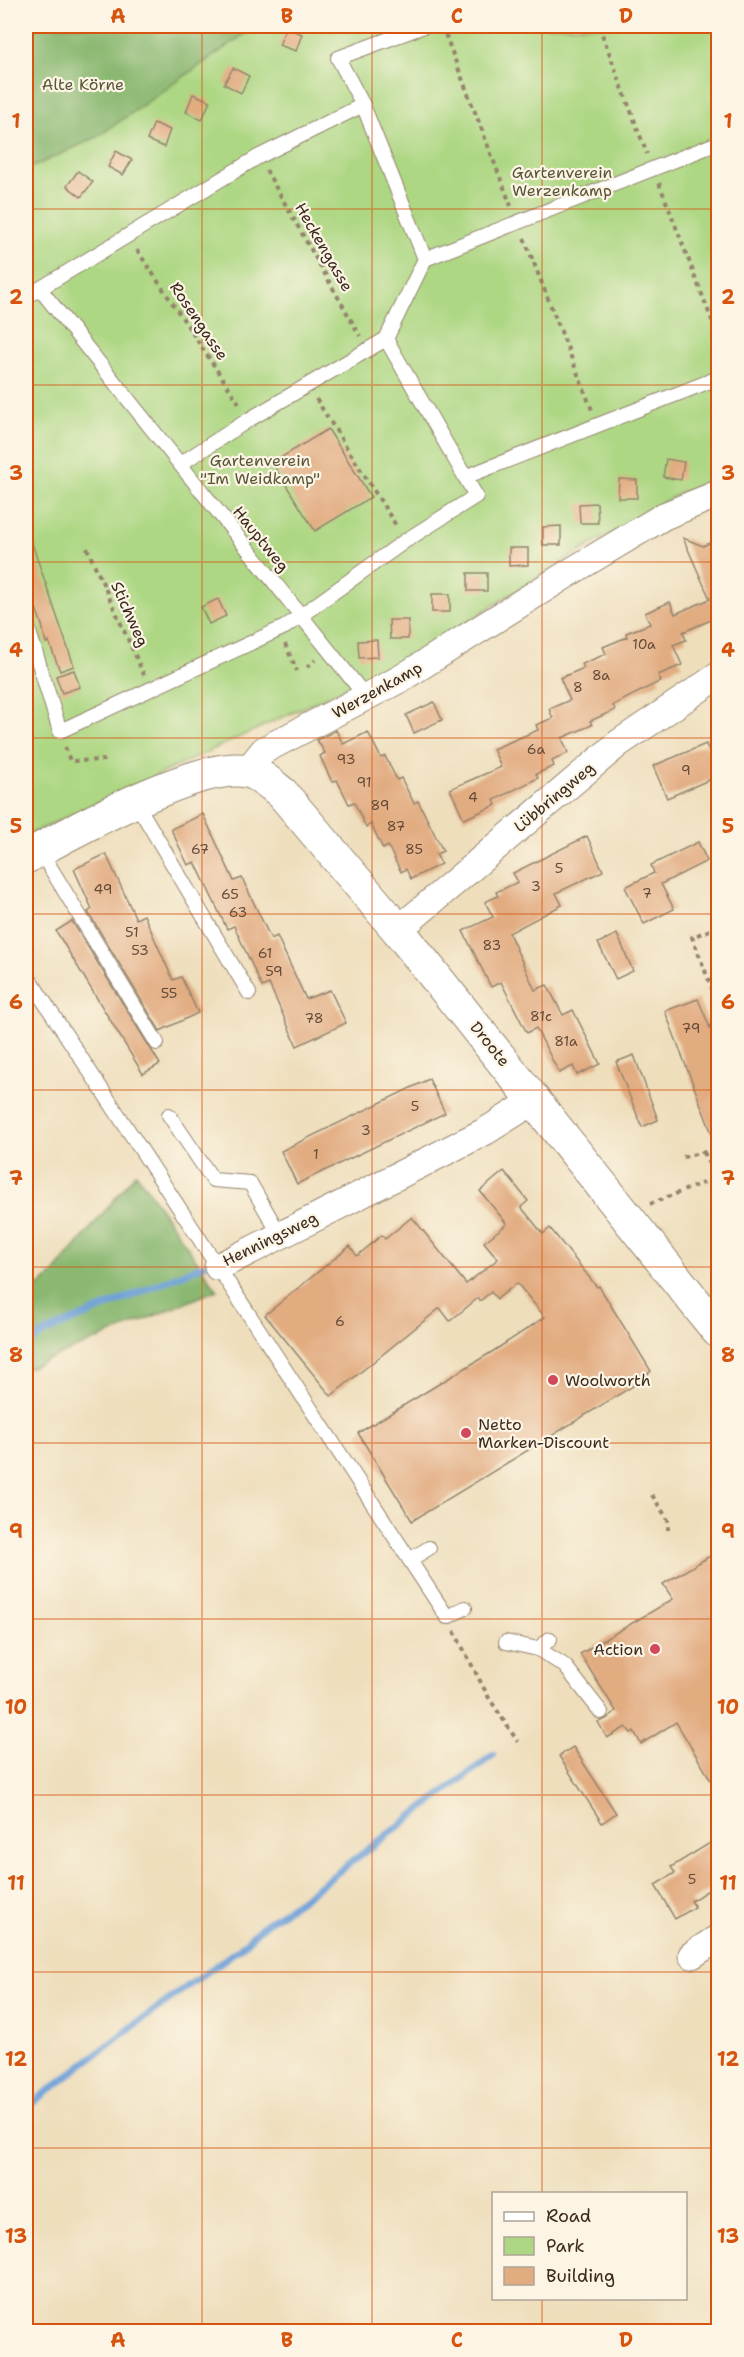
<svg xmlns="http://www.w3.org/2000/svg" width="744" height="2357" viewBox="0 0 744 2357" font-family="'Shantell Sans',sans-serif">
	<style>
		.green { fill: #add783; stroke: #748050; stroke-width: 1.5 }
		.forest { fill: #8ab871; stroke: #627148; stroke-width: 1.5 }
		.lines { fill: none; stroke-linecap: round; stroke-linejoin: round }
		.stream { stroke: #6b9fd7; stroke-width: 7 }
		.building { fill: #e2ac81 }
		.lane-casing { stroke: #94846d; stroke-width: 16 }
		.street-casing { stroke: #94846d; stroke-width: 29 }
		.secondary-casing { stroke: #94846d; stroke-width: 35 }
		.path { stroke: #94846d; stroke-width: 4; stroke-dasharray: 4.5 4.5; stroke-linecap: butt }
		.lane { stroke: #fff; stroke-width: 14 }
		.street { stroke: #fff; stroke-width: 27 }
		.secondary { stroke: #fff; stroke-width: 33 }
		.grid { fill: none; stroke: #d7540e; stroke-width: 1.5; stroke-opacity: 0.55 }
		.poi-dot { fill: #d1495b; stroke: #fcf5e5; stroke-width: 2 }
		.labels { text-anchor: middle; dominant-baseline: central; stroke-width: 4.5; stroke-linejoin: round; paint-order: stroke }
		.number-label { font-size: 14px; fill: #654a37 }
		.park-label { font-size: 16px; fill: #585537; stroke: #fcf5e5 }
		.street-label { font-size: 16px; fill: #3b2a1e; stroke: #fcf5e5 }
		.poi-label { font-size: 16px; fill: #3b2a1e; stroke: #fcf5e5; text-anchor: start }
		.neatline { fill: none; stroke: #d7540e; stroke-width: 2 }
		.grid-label { font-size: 20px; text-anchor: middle; font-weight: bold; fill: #d7540e }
	</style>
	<rect width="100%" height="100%" fill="#fcf5e5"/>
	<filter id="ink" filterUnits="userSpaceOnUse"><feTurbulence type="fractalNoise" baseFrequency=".0167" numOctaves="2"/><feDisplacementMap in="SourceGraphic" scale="12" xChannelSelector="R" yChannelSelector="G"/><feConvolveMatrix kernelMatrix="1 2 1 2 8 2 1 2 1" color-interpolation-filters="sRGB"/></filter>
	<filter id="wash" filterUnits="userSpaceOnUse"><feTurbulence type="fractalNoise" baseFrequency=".008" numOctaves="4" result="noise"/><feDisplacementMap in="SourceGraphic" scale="24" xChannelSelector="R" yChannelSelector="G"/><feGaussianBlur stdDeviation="1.35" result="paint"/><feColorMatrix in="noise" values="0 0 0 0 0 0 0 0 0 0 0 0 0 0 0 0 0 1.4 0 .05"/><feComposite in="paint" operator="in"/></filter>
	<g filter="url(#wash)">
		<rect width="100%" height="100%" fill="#eedebc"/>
		<polygon class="green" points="26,26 718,26 718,478 682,492 552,568 410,658 26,836"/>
		<g class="forest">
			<polygon points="26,26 256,26 97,137 26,170"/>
			<polygon points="136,1173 217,1290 26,1369 26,1298 53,1274"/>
		</g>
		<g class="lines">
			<g class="stream">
				<polyline points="26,1346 44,1333 204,1265"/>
				<polyline points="26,2108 137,2023 239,1949 264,1925 305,1897 493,1755"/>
			</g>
		</g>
		<g id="blocks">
			<g class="building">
				<polygon points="286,28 302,34 296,51 279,45"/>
				<polygon points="233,68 249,76 241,93 224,84"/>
				<polygon points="193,94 210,101 202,120 186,112"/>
				<polygon points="154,123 170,130 164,147 147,140"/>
				<polygon points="116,151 132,160 123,175 108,167"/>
				<polygon points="78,171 93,182 81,197 67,186"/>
				<polygon points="328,429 371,497 315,531 272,463"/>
				<polygon points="666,459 684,462 681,480 663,477"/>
				<polygon points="619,479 637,480 637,498 618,498"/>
				<polygon points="597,503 598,523 580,523 579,504"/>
				<polygon points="561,526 561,545 543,545 543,527"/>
				<polygon points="26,532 28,532 74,666 60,671 49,642 46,643 42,625 26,580"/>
				<polygon points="683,538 703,546 718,539 718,618 718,617 683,632 686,640 673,645 682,665 658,675 661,681 613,705 615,710 590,721 592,725 562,738 568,753 552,761 554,766 536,774 538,778 494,800 496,805 464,819 450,789 501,767 493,749 538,730 536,725 553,718 549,709 570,700 560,678 584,668 582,664 606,654 603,647 627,637 626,633 650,624 645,613 670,602 675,614 710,599"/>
				<polygon points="509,548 528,548 528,565 509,566"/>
				<rect x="468" y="573" width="19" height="18"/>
				<rect x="432" y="594" width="18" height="18"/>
				<polygon points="218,599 226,616 209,624 201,607"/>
				<polygon points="389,620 408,620 408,639 390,639"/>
				<polygon points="377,640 378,657 359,658 358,641"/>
				<polygon points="74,670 80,687 62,693 56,676"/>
				<polygon points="434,702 442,720 414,733 406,715"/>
				<polygon points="336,730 343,744 368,732 381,758 385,756 397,780 401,778 414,803 418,801 443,851 436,854 441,864 411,879 406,869 401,872 388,846 383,849 371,824 366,827 354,802 349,804 337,780 332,782 320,756 325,753 317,740"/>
				<polygon points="706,744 718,776 667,798 653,766"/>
				<polygon points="203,814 234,881 242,878 271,939 277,936 306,999 330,990 346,1023 297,1046 269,984 262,987 234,926 227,929 195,862 188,865 171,829"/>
				<polygon points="587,836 603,871 556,893 562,905 509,933 535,990 547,985 563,1015 573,1010 600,1064 577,1075 573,1066 559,1073 536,1028 527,1033 501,982 491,987 463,931 493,917 485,902 498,896 496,892 518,882 513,873"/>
				<polygon points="698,842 707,861 661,884 674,909 644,924 625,887 654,873 651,865"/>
				<polygon points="106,854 136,919 144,915 173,980 181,977 198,1013 160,1031 88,912 92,909 74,869"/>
				<polygon points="72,921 160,1064 143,1074 56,931"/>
				<polygon points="617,934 633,971 616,979 598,943"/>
				<polygon points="698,999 718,1047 717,1147 665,1011"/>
				<polygon points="634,1055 658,1120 642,1127 616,1062"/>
				<polygon points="429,1079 445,1113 297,1184 281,1151"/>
				<polygon points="504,1171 528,1201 521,1207 543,1234 550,1228 597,1287 599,1286 651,1371 633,1386 412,1521 358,1433 495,1350 545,1317 517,1283 497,1299 491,1292 480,1301 478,1298 450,1321 440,1308 331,1396 265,1315 350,1246 357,1256 382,1235 385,1239 412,1217 466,1284 498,1259 484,1242 507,1224 480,1191"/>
				<polygon points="710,1556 718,1568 718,1792 676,1722 641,1744 634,1731 631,1733 626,1727 607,1738 598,1722 606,1719 616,1711 580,1654 673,1599 663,1584"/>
				<polygon points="573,1747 616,1813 602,1823 559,1756"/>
				<polygon points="718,1838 718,1884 691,1901 695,1907 675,1919 655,1885 675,1873 671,1867"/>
			</g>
		</g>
	</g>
	<g filter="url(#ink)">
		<use href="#blocks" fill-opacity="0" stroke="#94846d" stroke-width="1.5"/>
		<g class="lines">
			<g class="lane-casing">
				<g id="lane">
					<polyline points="425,259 718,143"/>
					<polyline points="40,289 366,697"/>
					<polyline points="26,297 258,157 363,105"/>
					<polyline points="180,464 250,419 386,339 425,259 363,105 338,58 424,26"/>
					<polyline points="465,477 718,378"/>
					<polyline points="26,622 60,731 285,627 405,541 476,496 386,339"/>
					<polyline points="135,801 249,993"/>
					<polyline points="39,849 157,1043"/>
					<polyline points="26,974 447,1617 465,1608"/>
					<polyline points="169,1115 213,1180 250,1183 280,1235"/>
					<polyline points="411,1559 429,1548"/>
					<polyline points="506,1642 538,1649 550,1639"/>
					<polyline points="538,1649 565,1666 601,1712"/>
				</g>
			</g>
			<g class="street-casing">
				<g id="street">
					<polyline points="247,771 264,750 400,679 577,568 664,516 718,494"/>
					<polyline points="398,930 619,743 718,676"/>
					<polyline points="218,1267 486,1131 535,1100"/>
					<polyline points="692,1955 718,1938"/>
				</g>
			</g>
			<g class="secondary-casing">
				<path id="secondary" d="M26,857C72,832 198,761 247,771C260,774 272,785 282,793L398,930L718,1331"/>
			</g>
			<g class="path">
				<polyline points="442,26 511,206"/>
				<polyline points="599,26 647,154"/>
				<polyline points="266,170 360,336"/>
				<polyline points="659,183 718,336"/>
				<polyline points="524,238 592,410"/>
				<polyline points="137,250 241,406"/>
				<polyline points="316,399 397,527"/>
				<polyline points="87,548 144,675"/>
				<polyline points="285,644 297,671"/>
				<polyline points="307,667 315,660"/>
				<polyline points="65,747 70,761 105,760"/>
				<polyline points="718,927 692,937 718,1004"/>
				<polyline points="710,1027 718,1024"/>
				<polyline points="704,1152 715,1179"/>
				<polyline points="683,1157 704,1152 718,1154"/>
				<polyline points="650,1204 718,1177"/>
				<polyline points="652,1495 668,1520 668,1530"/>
				<polyline points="454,1631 489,1698 518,1742"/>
			</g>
			<use href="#lane" class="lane"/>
			<use href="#street" class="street"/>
			<use href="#secondary" class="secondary"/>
		</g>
	</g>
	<path class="grid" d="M202,26V2332M372,26V2332M542,26V2194M26,209H718M26,385H718M26,562H718M26,738H718M26,914H718M26,1090H718M26,1267H718M26,1443H718M26,1619H718M26,1795H718M26,1972H718M26,2148H718M542,2298V2332"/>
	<g class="poi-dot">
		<circle cx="553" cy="1380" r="6"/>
		<circle cx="466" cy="1433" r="6"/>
		<circle cx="655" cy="1649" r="6"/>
	</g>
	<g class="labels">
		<g class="number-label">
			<text x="644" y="644">10a</text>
			<text x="601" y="675">8a</text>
			<text x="578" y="687">8</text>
			<text x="536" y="749">6a</text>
			<text x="346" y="759">93</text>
			<text x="686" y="770">9</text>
			<text x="364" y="782">91</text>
			<text x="473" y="797">4</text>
			<text x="380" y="805">89</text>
			<text x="396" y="826">87</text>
			<text x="200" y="849">67</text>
			<text x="414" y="849">85</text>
			<text x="559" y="868">5</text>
			<text x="536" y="886">3</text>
			<text x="103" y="889">49</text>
			<text x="647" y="893">7</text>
			<text x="230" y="894">65</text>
			<text x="238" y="912">63</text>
			<text x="132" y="932">51</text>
			<text x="492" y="945">83</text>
			<text x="140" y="950">53</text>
			<text x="265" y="953">61</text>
			<text x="274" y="971">59</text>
			<text x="169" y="993">55</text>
			<text x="541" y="1016">81c</text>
			<text x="314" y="1018">78</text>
			<text x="691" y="1028">79</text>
			<text x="566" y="1041">81a</text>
			<text x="415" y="1106">5</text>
			<text x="366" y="1130">3</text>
			<text x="316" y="1154">1</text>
			<text x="340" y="1321">6</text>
			<text x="692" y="1879">5</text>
		</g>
		<g class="park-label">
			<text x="83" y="84">Alte Körne</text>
			<text x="562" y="172">Gartenverein<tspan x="562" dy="18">Werzenkamp</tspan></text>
			<text x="260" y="460">Gartenverein<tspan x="260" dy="18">"Im Weidkamp"</tspan></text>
		</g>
		<g class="street-label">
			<text transform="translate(324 247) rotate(60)">Heckengasse</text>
			<text transform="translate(199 321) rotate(56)">Rosengasse</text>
			<text transform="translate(261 539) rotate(51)">Hauptweg</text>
			<text transform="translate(130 614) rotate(66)">Stichweg</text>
			<text transform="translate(377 690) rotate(-29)">Werzenkamp</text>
			<text transform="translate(554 797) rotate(-40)">Lübbringweg</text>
			<text transform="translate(490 1044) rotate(51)">Droote</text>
			<text transform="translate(270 1239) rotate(-26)">Henningsweg</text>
		</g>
		<g class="poi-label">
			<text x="565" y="1380">Woolworth</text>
			<text x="478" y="1424">Netto<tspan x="478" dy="18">Marken-Discount</tspan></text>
			<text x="643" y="1649" text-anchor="end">Action</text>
		</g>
	</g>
	<rect width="744" height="2357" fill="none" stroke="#fcf5e5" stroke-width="66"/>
	<rect x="492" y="2192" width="195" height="108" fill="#fcf5e5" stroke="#afa495" stroke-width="1.5"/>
	<rect x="504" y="2212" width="30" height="9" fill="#ffffff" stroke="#afa495" stroke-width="1.5"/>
	<text x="546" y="2222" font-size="18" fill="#3b2a1e">Road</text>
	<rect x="504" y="2237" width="30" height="18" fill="#add783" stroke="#afa495" stroke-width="1.5"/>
	<text x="546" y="2252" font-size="18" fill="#3b2a1e">Park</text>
	<rect x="504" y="2267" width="30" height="18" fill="#e2ac81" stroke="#afa495" stroke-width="1.5"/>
	<text x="546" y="2282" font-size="18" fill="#3b2a1e">Building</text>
	<rect x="33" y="33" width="678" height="2291" class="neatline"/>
	<g class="grid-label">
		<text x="118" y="23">A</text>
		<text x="287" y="23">B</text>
		<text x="457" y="23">C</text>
		<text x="626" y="23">D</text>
		<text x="16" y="128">1</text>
		<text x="728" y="128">1</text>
		<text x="16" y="304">2</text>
		<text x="728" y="304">2</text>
		<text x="16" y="480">3</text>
		<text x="728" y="480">3</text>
		<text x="16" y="657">4</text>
		<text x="728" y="657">4</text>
		<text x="16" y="833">5</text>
		<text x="728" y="833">5</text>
		<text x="16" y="1009">6</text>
		<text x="728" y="1009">6</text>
		<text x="16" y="1185">7</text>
		<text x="728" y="1185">7</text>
		<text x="16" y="1362">8</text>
		<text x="728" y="1362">8</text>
		<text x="16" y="1538">9</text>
		<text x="728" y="1538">9</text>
		<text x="16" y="1714">10</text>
		<text x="728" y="1714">10</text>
		<text x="16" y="1890">11</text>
		<text x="728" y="1890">11</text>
		<text x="16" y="2066">12</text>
		<text x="728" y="2066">12</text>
		<text x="16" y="2243">13</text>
		<text x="728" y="2243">13</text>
		<text x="118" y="2347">A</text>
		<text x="287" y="2347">B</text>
		<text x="457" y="2347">C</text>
		<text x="626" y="2347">D</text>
	</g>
</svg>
